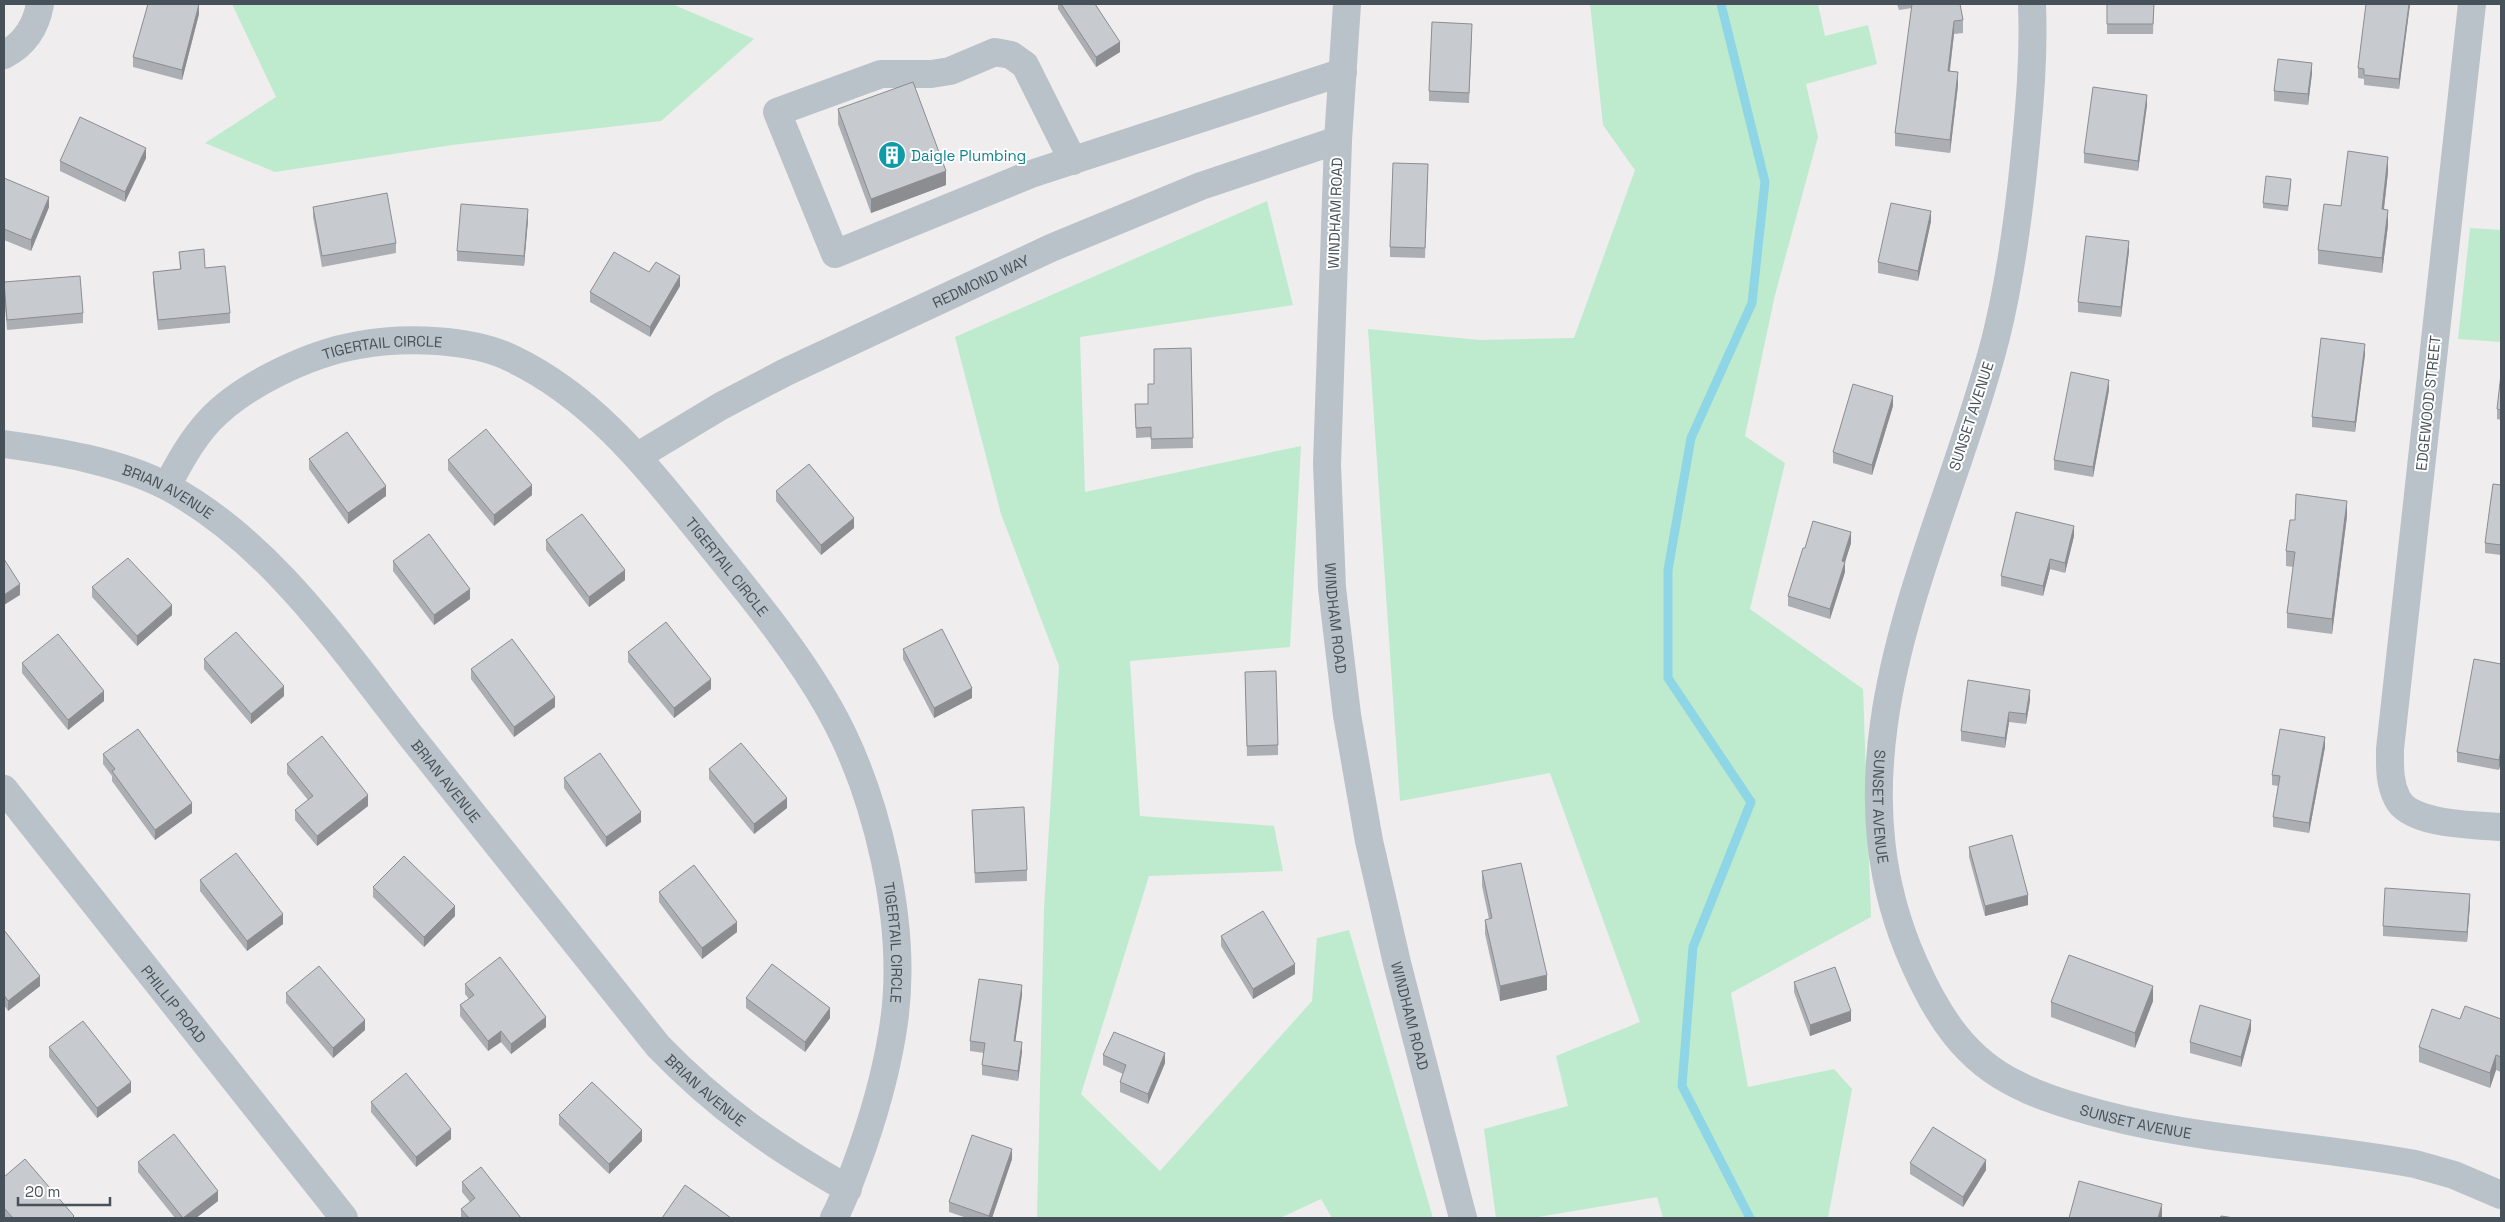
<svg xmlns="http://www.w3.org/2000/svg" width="2505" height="1222" viewBox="0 0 2505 1222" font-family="'Space Grotesk',sans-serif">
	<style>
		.green { fill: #beebce }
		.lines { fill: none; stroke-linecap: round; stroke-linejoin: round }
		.stream { stroke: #8ed5e5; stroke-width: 9 }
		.minor { stroke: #b9c2c9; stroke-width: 28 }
		.wall { fill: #abaeb2 }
		.shaded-wall { fill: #8b8d91 }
		.building { fill: #c7cacf; stroke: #8b8d91 }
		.labels { text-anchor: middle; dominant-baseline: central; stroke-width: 4; stroke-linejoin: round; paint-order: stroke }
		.culture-label { font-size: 15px; fill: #0d838f; stroke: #fff; text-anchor: start }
		.street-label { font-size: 15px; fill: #475159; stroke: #fff }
	</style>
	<rect width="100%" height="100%" fill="#efeded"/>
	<g class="green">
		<polygon points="232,4 672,4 754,39 661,121 452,145 275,172 205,143 276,97"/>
		<polygon points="1590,4 1818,4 1825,36 1868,25 1877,64 1806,84 1818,137 1775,295 1745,436 1785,463 1750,609 1863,689 1871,917 1731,993 1748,1087 1834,1069 1852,1089 1828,1218 1663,1218 1657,1197 1532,1218 1496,1218 1484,1129 1568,1106 1556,1056 1640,1022 1550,773 1400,801 1368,329 1479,340 1574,338 1635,170 1603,125"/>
		<polygon points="1267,201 1293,305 1080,337 1085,492 1301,446 1290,647 1130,661 1140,816 1274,826 1283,871 1149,876 1081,1094 1160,1171 1312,1001 1317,938 1349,930 1433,1218 1332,1218 1321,1199 1280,1218 1037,1218 1044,909 1059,666 1001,514 955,337"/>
		<polygon points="2470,228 2501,230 2501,342 2458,339"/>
	</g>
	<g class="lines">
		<polyline class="stream" points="1721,4 1765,182 1752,303 1691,438 1668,570 1668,678 1751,802 1693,947 1682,1086 1750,1218"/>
		<g class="minor">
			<path id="s1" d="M1347,4L1338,140L1327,464L1332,588L1347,715L1369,841L1397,963L1463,1218"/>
			<path id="s2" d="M2032,4C2034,54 2030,102 2025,152C2019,214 2011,276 1996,337C1943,544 1818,748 1914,963C1937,1015 1965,1060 2018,1085C2037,1095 2056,1101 2076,1107C2186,1141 2302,1143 2415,1164L2454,1175L2501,1195"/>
			<path d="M2472,4L2390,749C2390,766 2389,782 2397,798C2409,825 2475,825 2501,827"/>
			<path d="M4,55C25,44 36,27 40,4"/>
			<polyline points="1073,161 1025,65 1011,55 995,52 950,71 931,74 881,74 777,112 835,254 1031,174 1343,72"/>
			<path id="s3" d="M4,444C56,451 121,462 168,487C272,543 342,649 414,740C495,842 577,944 658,1046C717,1107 774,1147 848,1189"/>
			<path id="s4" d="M638,456L721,406L786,372L1051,248L1201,186L1338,140"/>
			<path id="s5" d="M167,486C179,463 191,441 209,421C242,385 311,353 359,345C404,337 471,338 513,359C594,398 647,467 703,536C747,591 794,646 829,708C877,793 908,924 894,1022C888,1065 877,1105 863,1146C854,1171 846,1195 834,1218"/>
			<path id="s6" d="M4,789L344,1218"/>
		</g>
	</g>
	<g class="wall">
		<polygon points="1058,4 1095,4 1120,52 1096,67 1058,9"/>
		<polygon points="1897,4 1960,4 1963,20 1963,33 1954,34 1950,71 1958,85 1950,153 1895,146 1895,133 1912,8 1899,10"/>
		<polygon points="2107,4 2154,4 2153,34 2107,34"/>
		<polygon points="2410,4 2399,89 2364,85 2364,79 2358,78 2358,68"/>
		<polygon points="199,14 182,80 133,67 133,57"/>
		<polygon points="1472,34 1469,103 1429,101 1429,91"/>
		<polygon points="2312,73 2308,105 2274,101 2274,91"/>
		<polygon points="2147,105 2138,171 2084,163 2084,153"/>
		<polygon points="838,109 946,185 871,213 838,124"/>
		<polygon points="146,158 125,202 60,171 60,161"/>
		<polygon points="2388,172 2384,210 2388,225 2382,273 2318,264 2318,250 2341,206"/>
		<polygon points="1428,174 1425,258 1390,257 1390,247"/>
		<polygon points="4,178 49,207 31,251 4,240"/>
		<polygon points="2291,184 2288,211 2263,208 2263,203"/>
		<polygon points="313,207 396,243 396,253 322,267 313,217"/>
		<polygon points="528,220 524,266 457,261 457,251"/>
		<polygon points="1931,221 1918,281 1878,273 1878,262"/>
		<polygon points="2129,251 2121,317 2078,312 2078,302"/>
		<polygon points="179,252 230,313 230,323 158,330 153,282 153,272 180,269"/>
		<polygon points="649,272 680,286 650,337 590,302 590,292"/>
		<polygon points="4,282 83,313 83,323 7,330 4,294"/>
		<polygon points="1191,348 1193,448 1151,449 1151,437 1136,438 1135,404 1148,404 1154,384"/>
		<polygon points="2365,354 2355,432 2312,427 2312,417"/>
		<polygon points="2501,374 2501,420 2497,419 2497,409"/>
		<polygon points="2109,390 2093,477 2054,470 2054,460"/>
		<polygon points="1893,406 1872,475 1833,463 1833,452"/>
		<polygon points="309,459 386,496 348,524 309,469"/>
		<polygon points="448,460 532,495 494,526 448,470"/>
		<polygon points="2501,485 2501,555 2485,553 2485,543"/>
		<polygon points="776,491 854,528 821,555 776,501"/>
		<polygon points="2347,516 2332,634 2287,628 2287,613 2294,567 2286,566 2286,551 2295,520"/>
		<polygon points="2074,536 2065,573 2050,569 2043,596 2001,586 2001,576"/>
		<polygon points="546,540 625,580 589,607 546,550"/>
		<polygon points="1851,543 1845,562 1845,572 1830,619 1788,606 1788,596 1805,548"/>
		<polygon points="393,561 470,599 434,625 393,571"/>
		<polygon points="92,587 172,615 137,646 92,597"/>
		<polygon points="903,649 972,698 934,718 903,659"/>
		<polygon points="628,652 711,689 674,718 628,662"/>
		<polygon points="204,659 284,696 251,724 204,669"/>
		<polygon points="22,663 104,701 68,730 22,673"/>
		<polygon points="2501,664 2501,760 2499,770 2457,762 2457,752"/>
		<polygon points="471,669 555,707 514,737 471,679"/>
		<polygon points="1245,672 1278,745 1278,755 1247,756"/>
		<polygon points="2030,700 2026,724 2009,722 2005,748 1961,741 1961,731"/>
		<polygon points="2325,747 2309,833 2273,827 2273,817 2278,786 2272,785 2272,775"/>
		<polygon points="103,754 192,813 155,840 112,781 112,776 103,764"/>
		<polygon points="287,764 368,806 317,846 295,820 295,810 308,800 287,774"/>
		<polygon points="709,769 787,808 754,834 709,779"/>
		<polygon points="564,778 641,822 606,847 564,788"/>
		<polygon points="972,810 1027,870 1027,881 975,883"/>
		<polygon points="1969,847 2028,905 1985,916 1969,857"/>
		<polygon points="1482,871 1547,990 1500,1001 1485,934 1485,920 1489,919 1482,886"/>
		<polygon points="200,880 283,924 247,951 200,891"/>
		<polygon points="373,887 455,916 424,947 373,897"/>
		<polygon points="659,892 737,932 702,959 659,902"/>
		<polygon points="2470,904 2467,942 2383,936 2383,926"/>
		<polygon points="4,930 40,986 8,1011 4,1005"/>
		<polygon points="1221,936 1295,974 1253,999 1221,946"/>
		<polygon points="1794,982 1851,1021 1810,1036 1794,992"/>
		<polygon points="465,984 546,1027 511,1054 501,1042 488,1051 460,1016 460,1005 469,999 465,994"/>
		<polygon points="286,993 365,1030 333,1058 286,1003"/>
		<polygon points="1022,995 1015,1041 1022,1052 1018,1081 982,1075 982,1065 984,1053 970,1051 970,1041"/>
		<polygon points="746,998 830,1018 805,1052 746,1008"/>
		<polygon points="2153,1001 2135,1048 2051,1017 2051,1002"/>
		<polygon points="2460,1019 2501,1019 2501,1072 2496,1070 2490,1088 2419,1062 2419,1047"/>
		<polygon points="2251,1030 2241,1067 2190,1053 2190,1042"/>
		<polygon points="49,1047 131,1092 97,1118 49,1057"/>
		<polygon points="1103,1055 1165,1063 1148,1104 1120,1092 1120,1082 1123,1074 1103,1065"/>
		<polygon points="371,1102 451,1139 416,1167 371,1112"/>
		<polygon points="559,1115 642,1141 609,1174 559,1125"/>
		<polygon points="1012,1159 992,1218 967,1218 949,1212 949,1202"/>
		<polygon points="138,1162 218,1201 196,1218 175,1218 138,1172"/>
		<polygon points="1910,1163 1986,1170 1963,1207 1910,1174"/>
		<polygon points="4,1177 74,1218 4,1218"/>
		<polygon points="462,1182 521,1218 461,1218 461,1209 470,1202 462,1192"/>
	</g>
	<g class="shaded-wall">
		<polygon points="199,4 199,14 182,80 182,70"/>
		<polygon points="2409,4 2410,4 2399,89 2399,79"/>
		<polygon points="1954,21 1954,34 1948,83 1948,71"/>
		<polygon points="1120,42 1120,52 1096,67 1096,57"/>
		<polygon points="2312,63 2312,73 2308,105 2308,94"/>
		<polygon points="1958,72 1958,85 1950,153 1950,140"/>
		<polygon points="2147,95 2147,105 2138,171 2138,161"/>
		<polygon points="146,148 146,158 125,202 125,192"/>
		<polygon points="2388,157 2388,172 2382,224 2382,209"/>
		<polygon points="946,171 946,185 871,213 871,199"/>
		<polygon points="49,197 49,207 31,251 31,240"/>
		<polygon points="528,209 528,220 524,266 524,256"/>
		<polygon points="2388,210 2388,225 2382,273 2382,258"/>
		<polygon points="1931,211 1931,221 1918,281 1918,271"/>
		<polygon points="2129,241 2129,251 2121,317 2121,307"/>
		<polygon points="680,276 680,286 650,337 650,327"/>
		<polygon points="2365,344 2365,354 2355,432 2355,422"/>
		<polygon points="2109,380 2109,390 2093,477 2093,467"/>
		<polygon points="1893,396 1893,406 1872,475 1872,465"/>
		<polygon points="532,485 532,495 494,526 494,515"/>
		<polygon points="386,486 386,496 348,524 348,513"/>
		<polygon points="2347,501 2347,516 2332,634 2332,619"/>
		<polygon points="854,518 854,528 821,555 821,545"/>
		<polygon points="2074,526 2074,536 2065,573 2065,563"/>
		<polygon points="1851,532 1851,543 1845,562 1845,572 1830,619 1830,609 1842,561"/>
		<polygon points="2050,559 2050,569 2043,596 2043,586"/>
		<polygon points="625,570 625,580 589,607 589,597"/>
		<polygon points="20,584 20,595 4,605 4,595"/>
		<polygon points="470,589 470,599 434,625 434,615"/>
		<polygon points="172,605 172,615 137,646 137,636"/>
		<polygon points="711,679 711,689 674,718 674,708"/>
		<polygon points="284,686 284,696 251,724 251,714"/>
		<polygon points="972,688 972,698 934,718 934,708"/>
		<polygon points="2030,690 2030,700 2026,724 2026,714"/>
		<polygon points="104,691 104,701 68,730 68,720"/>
		<polygon points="555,697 555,707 514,737 514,727"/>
		<polygon points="2009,712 2009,722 2005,748 2005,738"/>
		<polygon points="2325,737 2325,747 2309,833 2309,823"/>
		<polygon points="2501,749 2501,760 2499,770 2499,760"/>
		<polygon points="368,795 368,806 317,846 317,836"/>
		<polygon points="787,798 787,808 754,834 754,824"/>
		<polygon points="192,803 192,813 155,840 155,830"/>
		<polygon points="641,812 641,822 606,847 606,837"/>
		<polygon points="2470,894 2470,904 2467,942 2467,932"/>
		<polygon points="2028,895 2028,905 1985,916 1985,906"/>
		<polygon points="455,906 455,916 424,947 424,937"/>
		<polygon points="283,914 283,924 247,951 247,941"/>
		<polygon points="737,922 737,932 702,959 702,948"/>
		<polygon points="1295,964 1295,974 1253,999 1253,989"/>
		<polygon points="1547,975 1547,990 1500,1001 1500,986"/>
		<polygon points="40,976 40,986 8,1011 8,1001"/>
		<polygon points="1022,985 1022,995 1014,1051 1014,1041"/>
		<polygon points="2153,986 2153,1001 2135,1048 2135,1033"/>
		<polygon points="830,1008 830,1018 805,1052 805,1042"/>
		<polygon points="1851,1011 1851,1021 1810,1036 1810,1025"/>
		<polygon points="546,1017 546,1027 511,1054 511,1044"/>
		<polygon points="365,1020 365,1030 333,1058 333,1048"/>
		<polygon points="2251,1020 2251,1030 2241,1067 2241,1057"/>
		<polygon points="501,1031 501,1042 488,1051 488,1041"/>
		<polygon points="1022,1042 1022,1052 1018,1081 1018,1071"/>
		<polygon points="1165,1053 1165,1063 1148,1104 1148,1094"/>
		<polygon points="2496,1055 2496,1070 2490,1088 2490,1073"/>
		<polygon points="131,1082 131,1092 97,1118 97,1108"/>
		<polygon points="451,1129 451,1139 416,1167 416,1157"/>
		<polygon points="642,1130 642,1141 609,1174 609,1164"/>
		<polygon points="1012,1149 1012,1159 992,1218 989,1218 989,1216"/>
		<polygon points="1986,1160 1986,1170 1963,1207 1963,1197"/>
		<polygon points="218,1191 218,1201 196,1218 183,1218"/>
		<polygon points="2162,1204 2162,1218 2158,1218"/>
	</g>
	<g class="building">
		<polygon points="148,4 199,4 182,70 133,57"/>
		<polygon points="1061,4 1095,4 1120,42 1096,57"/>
		<polygon points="1912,4 1960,4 1963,20 1954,21 1948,71 1958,72 1950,140 1895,133"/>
		<polygon points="2107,4 2154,4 2153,24 2107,24"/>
		<polygon points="2366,4 2409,4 2399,79 2364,75 2364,69 2358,68"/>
		<polygon points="1432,22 1472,24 1469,93 1429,91"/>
		<polygon points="2278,59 2312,63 2308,94 2274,91"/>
		<polygon points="913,82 946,171 871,199 838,109"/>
		<polygon points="2093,87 2147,95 2138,161 2084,153"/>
		<polygon points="80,117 146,148 125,192 60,161"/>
		<polygon points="2348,151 2388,157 2382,209 2388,210 2382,258 2318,250 2324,204 2341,206"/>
		<polygon points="1393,163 1428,164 1425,248 1390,247"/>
		<polygon points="2266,176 2291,179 2288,206 2263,203"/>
		<polygon points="4,178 49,197 31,240 4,229"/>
		<polygon points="387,193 396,243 322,256 313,207"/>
		<polygon points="1891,203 1931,211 1918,271 1878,262"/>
		<polygon points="461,204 528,209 524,256 457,251"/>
		<polygon points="2086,236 2129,241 2121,307 2078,302"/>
		<polygon points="204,249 205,268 225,266 230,313 158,320 153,272 181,269 179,252"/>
		<polygon points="614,252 649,272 656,262 680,276 650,327 590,292"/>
		<polygon points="80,276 83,313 7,320 4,282"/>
		<polygon points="2321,338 2365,344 2355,422 2312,417"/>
		<polygon points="1191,348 1193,438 1151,439 1151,427 1136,428 1135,404 1148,404 1148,384 1154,384 1154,349"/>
		<polygon points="2071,372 2109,380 2093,467 2054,460"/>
		<polygon points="2501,374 2501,410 2497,409"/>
		<polygon points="1853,384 1893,396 1872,465 1833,452"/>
		<polygon points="486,429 532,485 494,515 448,460"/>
		<polygon points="347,432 386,486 348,513 309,459"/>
		<polygon points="809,464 854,518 821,545 776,491"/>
		<polygon points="2493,484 2501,485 2501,545 2485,543"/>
		<polygon points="2296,494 2347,501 2332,619 2287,613 2295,552 2286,551 2290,520 2295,520"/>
		<polygon points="2016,512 2074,526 2065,563 2050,559 2043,586 2001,576"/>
		<polygon points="582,514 625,570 589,597 546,540"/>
		<polygon points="1813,521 1851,532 1842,561 1845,562 1830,609 1788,596 1803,548 1805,548"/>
		<polygon points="429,534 470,589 434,615 393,561"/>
		<polygon points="128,558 172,605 137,636 92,587"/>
		<polygon points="4,559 20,584 4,595"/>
		<polygon points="666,622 711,679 674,708 628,652"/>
		<polygon points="942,629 972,688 934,708 903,649"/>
		<polygon points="236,632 284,686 251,714 204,659"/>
		<polygon points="58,634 104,691 68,720 22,663"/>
		<polygon points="512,639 555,697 514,727 471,669"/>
		<polygon points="2474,659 2501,664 2501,749 2499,760 2457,752"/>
		<polygon points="1276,671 1278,745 1247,746 1245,672"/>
		<polygon points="1968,680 2030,690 2026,714 2009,712 2005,738 1961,731"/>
		<polygon points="138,729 192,803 155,830 112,771 115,769 103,754"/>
		<polygon points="2280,729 2325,737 2309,823 2273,817 2280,776 2272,775"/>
		<polygon points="322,736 368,795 317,836 295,810 313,796 287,764"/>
		<polygon points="741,743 787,798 754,824 709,769"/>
		<polygon points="600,753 641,812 606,837 564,778"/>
		<polygon points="1024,807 1027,870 975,873 972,810"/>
		<polygon points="2012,835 2028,895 1985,906 1969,847"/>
		<polygon points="236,853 283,914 247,941 200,880"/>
		<polygon points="404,856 455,906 424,937 373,887"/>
		<polygon points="1521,863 1547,975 1500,986 1485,920 1492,918 1482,871"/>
		<polygon points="694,865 737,922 702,948 659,892"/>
		<polygon points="2385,888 2470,894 2467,932 2383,926"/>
		<polygon points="1263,911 1295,964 1253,989 1221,936"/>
		<polygon points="4,930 40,976 8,1001 4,995"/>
		<polygon points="2069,955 2153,986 2135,1033 2051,1002"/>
		<polygon points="500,957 546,1017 511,1044 501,1031 488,1041 460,1005 474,995 465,984"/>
		<polygon points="772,964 830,1008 805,1042 746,998"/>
		<polygon points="319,966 365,1020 333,1048 286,993"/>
		<polygon points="1835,967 1851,1011 1810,1025 1794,982"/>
		<polygon points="979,979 1022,985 1014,1041 1022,1042 1018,1071 982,1065 985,1043 970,1041"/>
		<polygon points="2200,1005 2251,1020 2241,1057 2190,1042"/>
		<polygon points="2465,1006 2501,1019 2501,1057 2496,1055 2490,1073 2419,1047 2432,1009 2460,1019"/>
		<polygon points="83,1021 131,1082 97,1108 49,1047"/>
		<polygon points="1114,1032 1165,1053 1148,1094 1120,1082 1126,1065 1103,1055"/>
		<polygon points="406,1073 451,1129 416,1157 371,1102"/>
		<polygon points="592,1082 642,1130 609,1164 559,1115"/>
		<polygon points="1933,1127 1986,1160 1963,1197 1910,1163"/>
		<polygon points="174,1134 218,1191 183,1218 138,1162"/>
		<polygon points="972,1135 1012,1149 989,1216 949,1202"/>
		<polygon points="25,1159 74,1216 72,1218 13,1218 4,1208 4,1177"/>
		<polygon points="481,1167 521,1218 469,1218 461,1209 475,1198 462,1182"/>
		<polygon points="2079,1181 2162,1204 2158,1218 2069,1218"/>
		<polygon points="685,1185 731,1218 662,1218"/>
		<polygon points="2221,1216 2234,1218 2220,1218"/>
	</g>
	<defs>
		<g id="building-disc" transform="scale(1.4375)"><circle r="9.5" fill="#0f9aa8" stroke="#fff"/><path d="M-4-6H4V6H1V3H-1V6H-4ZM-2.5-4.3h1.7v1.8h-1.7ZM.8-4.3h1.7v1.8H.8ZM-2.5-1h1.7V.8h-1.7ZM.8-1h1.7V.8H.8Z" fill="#fff"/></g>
	</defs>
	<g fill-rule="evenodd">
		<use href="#building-disc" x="892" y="155"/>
	</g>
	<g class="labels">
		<g class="culture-label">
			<text x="911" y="155">Daigle Plumbing</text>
		</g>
		<g class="street-label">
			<text transform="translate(1335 213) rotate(-88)">WINDHAM ROAD</text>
			<text stroke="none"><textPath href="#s4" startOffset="385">REDMOND WAY</textPath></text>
			<text stroke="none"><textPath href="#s5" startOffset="271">TIGERTAIL CIRCLE</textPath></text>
			<text transform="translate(2428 403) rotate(-84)">EDGEWOOD STREET</text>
			<text transform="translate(1971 416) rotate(-72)">SUNSET AVENUE</text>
			<text stroke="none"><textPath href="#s3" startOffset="172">BRIAN AVENUE</textPath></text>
			<text stroke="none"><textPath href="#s5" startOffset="706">TIGERTAIL CIRCLE</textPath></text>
			<text stroke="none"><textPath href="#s1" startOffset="615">WINDHAM ROAD</textPath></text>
			<text stroke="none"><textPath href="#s3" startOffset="578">BRIAN AVENUE</textPath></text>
			<text stroke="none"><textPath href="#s2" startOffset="822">SUNSET AVENUE</textPath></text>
			<text stroke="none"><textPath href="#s5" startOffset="1126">TIGERTAIL CIRCLE</textPath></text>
			<text stroke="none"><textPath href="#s6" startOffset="274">PHILLIP ROAD</textPath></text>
			<text stroke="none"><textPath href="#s1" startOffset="1020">WINDHAM ROAD</textPath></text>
			<text stroke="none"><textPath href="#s3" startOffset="982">BRIAN AVENUE</textPath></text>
			<text stroke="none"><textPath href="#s2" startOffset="1271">SUNSET AVENUE</textPath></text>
		</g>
	</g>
	<rect width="2505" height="1222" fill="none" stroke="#475159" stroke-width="10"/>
	<path d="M18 1197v8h92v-8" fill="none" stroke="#475159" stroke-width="2.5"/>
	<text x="25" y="1197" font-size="15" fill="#475159" stroke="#ffffff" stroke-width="4" paint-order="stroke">20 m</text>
</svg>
